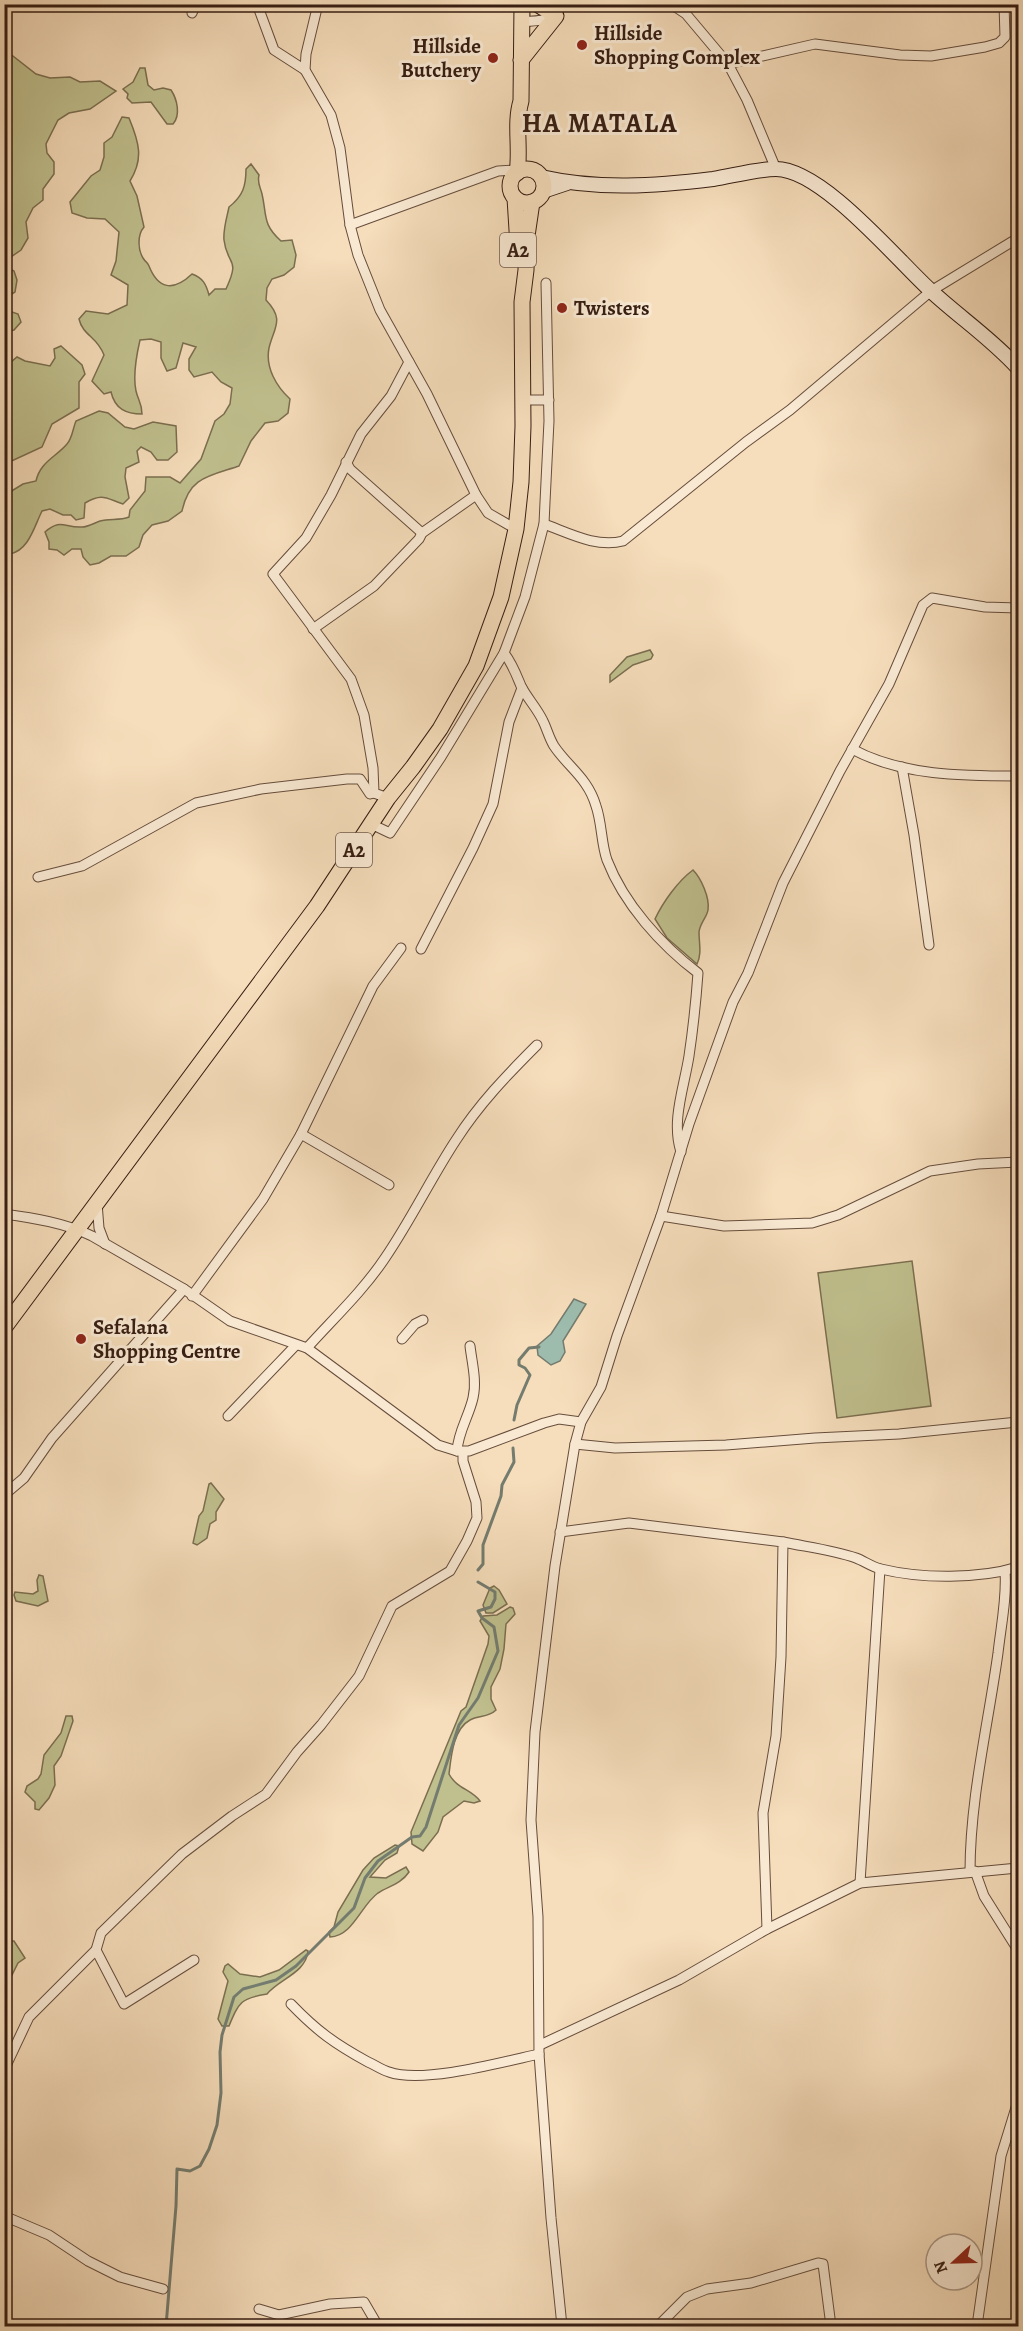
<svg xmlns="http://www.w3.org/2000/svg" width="1023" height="2331" viewBox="0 0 1023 2331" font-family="Alegreya,serif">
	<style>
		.green { fill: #c0c08e; stroke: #7b6e50; stroke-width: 1.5 }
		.water { fill: #9dbcad; stroke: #747c6f; stroke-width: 1.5 }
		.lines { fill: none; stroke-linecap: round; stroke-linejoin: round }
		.stream { stroke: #747c6f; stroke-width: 3 }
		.street-casing { stroke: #664d3c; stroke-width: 11 }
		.secondary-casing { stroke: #361d12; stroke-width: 16 }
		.primary-casing { stroke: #361d12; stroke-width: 17 }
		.street { stroke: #f9e9d3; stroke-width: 9 }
		.secondary { stroke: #f9e9d3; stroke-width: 14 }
		.primary { stroke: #f6ddbb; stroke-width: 15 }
		.poi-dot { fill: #8f2418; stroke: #f9e9d3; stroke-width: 2 }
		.labels { text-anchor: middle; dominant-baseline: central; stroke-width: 6; stroke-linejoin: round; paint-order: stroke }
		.shield { fill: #f9e9d3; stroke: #705a4c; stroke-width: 1.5 }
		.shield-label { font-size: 20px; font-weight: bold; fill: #361d12 }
		.poi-label { font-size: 21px; font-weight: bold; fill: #361d12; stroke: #f9e9d3; text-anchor: start }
		.district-label { font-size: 27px; font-weight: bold; letter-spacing: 1.5px; fill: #361d12; stroke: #f9e9d3 }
	</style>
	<rect width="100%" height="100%" fill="#f6ddbb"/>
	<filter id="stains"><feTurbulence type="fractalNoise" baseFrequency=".00333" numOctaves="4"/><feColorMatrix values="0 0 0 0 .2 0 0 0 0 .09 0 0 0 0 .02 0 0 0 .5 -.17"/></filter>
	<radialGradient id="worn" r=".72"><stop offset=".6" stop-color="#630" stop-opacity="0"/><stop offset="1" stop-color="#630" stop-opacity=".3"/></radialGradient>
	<g class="green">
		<polygon points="4,49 36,74 50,78 70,77 80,82 100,81 116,91 90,109 69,113 58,120 46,144 47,153 54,162 54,174 43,189 43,200 33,208 26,222 28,238 21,250 5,261"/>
		<path d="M140,68H145L148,85L154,90L163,88L171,90C177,99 181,115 173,124H167L151,102L132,103L127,98L128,94L123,89L133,82Z"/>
		<path d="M122,117L129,118C139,142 144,159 130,181L137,196L144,227C137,235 138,250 143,258C146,263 147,261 149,266C158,289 173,292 192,274C203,278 206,284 209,295L215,289H226C241,257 227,266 224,240C223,229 227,217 229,207C243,196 246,186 246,169L251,164L259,175C257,183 260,186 262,194C267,215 262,224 281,241L292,240L296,255L294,267L284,275L272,279L267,288L266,300C285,320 274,327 269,348C265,368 277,387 290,399L288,413L278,421L265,423L251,441L239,466C209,476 189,477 182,511L168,521L152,525L143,535L139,547L126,556H111L99,563L90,565L83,557L81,549H72L64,555L57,550L49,549V542L45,532C61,518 64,528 82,527C88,527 94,523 100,521C110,518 119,521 129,517L130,510L145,491L146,477H170L180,483L201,459L215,421L224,414L230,404L232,388L221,382L212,372L194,377L189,370V359L196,347L183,343L176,368L167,371L161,358V342L151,339L140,340C137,353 133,377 136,391C138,400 142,403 142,414C126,414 115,409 111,392L104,394L92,381L104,355C97,336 83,336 79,319L86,311L108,314L127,305L128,285L111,275L116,261L119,232L105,219L87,218L72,213L70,202L91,176L100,170L104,157V143L112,137Z"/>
		<polygon points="8,268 14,271 17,280 15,292 7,297 5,304 9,311 18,314 21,322 14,330 5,332 5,269"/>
		<polygon points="61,346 82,365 85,374 79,382 79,408 52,424 42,447 5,464 5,372 9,371 10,363 17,357 25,361 50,366 55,358 54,349"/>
		<path d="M99,411L108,413L125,427L134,429L153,422L176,426L177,452L168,460H157L151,452L141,447L137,451L139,462L126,468L125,477L129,498L123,504C107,499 103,492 85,503L84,518L76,520L71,515H63L50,509L42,511C34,527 29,550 10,554L5,548V495L23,484L36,481C40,462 56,457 67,444C72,439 73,428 76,421Z"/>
		<polygon points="650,650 653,655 651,659 633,665 610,682 610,675 627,657"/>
		<path d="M693,870C701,878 710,898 708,910C707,917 700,923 699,932C699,943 702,954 697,964L667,938L655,919C663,902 678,881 693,870Z"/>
		<polygon points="912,1261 931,1406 837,1418 818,1273"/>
		<polygon points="211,1483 224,1499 216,1512 216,1520 210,1524 207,1538 197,1545 193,1543 199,1516 203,1511 209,1484"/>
		<polygon points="39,1575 43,1576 48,1601 38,1606 16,1601 14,1595 15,1592 33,1594 38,1591 37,1580"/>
		<polygon points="494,1586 499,1590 507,1604 493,1613 486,1613 483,1605 490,1588"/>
		<path d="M510,1607L513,1608L515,1614L506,1624L504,1649L500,1669L491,1687V1699L496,1710C488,1718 479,1715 470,1720C453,1729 451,1758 449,1774C457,1789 471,1789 480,1801L474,1803L464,1801L443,1817L438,1832L423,1851L412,1844L411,1832L461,1711L466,1707L488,1644L489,1636L480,1621L483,1616L497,1615Z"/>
		<polygon points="66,1716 72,1716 73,1721 61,1756 54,1766 55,1785 49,1798 39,1810 35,1809 35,1802 25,1792 27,1786 38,1779 41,1774 44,1755 61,1733"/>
		<path d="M395,1845L399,1846L397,1853L385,1860L370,1877L386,1878L406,1867L409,1872C401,1884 389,1886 378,1893C361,1905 353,1936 330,1937L329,1932L334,1927L338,1912L363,1870L374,1858Z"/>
		<polygon points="11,1941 14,1941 25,1958 18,1963 12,1975 6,1975 5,1947"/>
		<path d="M306,1950L308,1951C306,1973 279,1979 267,1994C241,1998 239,2002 229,2026H222L218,2019L228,1981L223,1972L225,1966L228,1964L240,1974L260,1977L279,1970Z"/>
	</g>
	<polygon class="water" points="574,1299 586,1304 563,1341 565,1352 560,1361 551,1365 538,1355 537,1346 551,1334"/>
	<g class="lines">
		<g class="stream">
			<polyline points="514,1420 517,1405 530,1375 525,1368 519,1365 519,1360 529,1348 539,1347"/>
			<polyline points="478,1570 483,1564 483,1545 501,1496 502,1485 514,1462 513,1448"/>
			<polyline points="166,2326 176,2206 177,2169 190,2171 200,2166 209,2149 217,2125 221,2093 220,2052 222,2035 234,1997 243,1989 276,1980 296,1966 354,1908 365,1878 378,1861 412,1837 420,1836 426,1827 459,1725 478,1698 498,1651 494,1627 482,1618 478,1611 491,1607 495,1599 495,1592 478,1582"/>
		</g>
		<g class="street-casing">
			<g id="street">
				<polyline points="257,4 274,50 305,70"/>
				<polyline points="318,4 306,54 305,70 331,115 340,148 350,225 358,255 380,310 427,394 476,495 488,513 516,529"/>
				<polyline points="671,4 686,14 728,64"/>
				<polyline points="192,13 196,4"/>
				<path d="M522,22C542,20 552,22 563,4"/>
				<polyline points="776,169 747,100 728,64 815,44 900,55 931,56 985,47 999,43 1005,37 1004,4"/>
				<polyline points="350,225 498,171 517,170"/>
				<polyline points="522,400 549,400"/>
				<polyline points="346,462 350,469 422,533"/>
				<path d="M544,524C569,533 596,548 623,541L746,442L790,410L931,291L1018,238"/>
				<polyline points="313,629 374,586 419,539 422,533 476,495"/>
				<path d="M504,653C512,663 516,674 521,686C527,698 537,708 543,721C547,729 549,738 554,746C568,767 588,778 596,806C602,823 601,843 607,860C624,904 661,945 698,973C696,1001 693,1029 689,1056C684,1088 671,1121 681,1152"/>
				<path d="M852,749C902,776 963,776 1018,776"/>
				<polyline points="902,767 914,835 929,945"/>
				<polyline points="388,798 374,793 373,768 364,715 351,679 273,574 306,538 331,495 361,434 391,396 409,362"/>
				<polyline points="371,824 390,833 396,824 441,757 504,653 525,597 544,524 545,502 549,421 546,283"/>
				<polyline points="38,877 82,866 196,803 261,789 347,779 360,779 370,794 374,793"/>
				<polyline points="421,949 473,848 493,804 509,722 522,688"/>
				<polyline points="301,1134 373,986 401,948"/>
				<polyline points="97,1203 99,1228 105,1244"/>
				<path d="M4,1214C34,1218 65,1223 92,1236L184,1289L230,1321L307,1348L438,1445L457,1451H469L544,1423L559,1419L581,1422"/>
				<polyline points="661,1216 724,1226 812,1223 838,1215 930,1171 978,1164 1018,1162"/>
				<polyline points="192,1296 263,1199 301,1134 389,1185"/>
				<polyline points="402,1339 415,1324 423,1320"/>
				<path d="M307,1348C333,1319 363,1291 385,1258C411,1220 431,1178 456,1140C479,1104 507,1075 537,1045"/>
				<polyline points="228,1416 296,1345"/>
				<polyline points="575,1444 615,1448 726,1445 815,1438 899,1434 1018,1422"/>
				<path d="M457,1451C458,1432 469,1416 473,1398C477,1381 472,1363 470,1346"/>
				<polyline points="4,1495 24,1478 52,1438 184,1289"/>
				<polyline points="560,1532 629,1523 783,1542 781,1657 776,1736 763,1813 767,1929"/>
				<path d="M783,1542C807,1547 833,1550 856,1558C864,1561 872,1567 881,1569C922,1579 979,1579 1018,1567"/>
				<polyline points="975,1871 984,1896 1018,1950"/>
				<path d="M970,1872C970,1799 988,1725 998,1653C1001,1626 1007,1598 1005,1571"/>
				<polyline points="860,1883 880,1569"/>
				<polyline points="96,1950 124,2004 194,1960"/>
				<path d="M291,2004C317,2031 335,2044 368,2062C375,2065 382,2070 389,2072C423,2084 503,2062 539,2054"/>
				<polyline points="540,2045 679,1980 767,1929 860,1883 1018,1868"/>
				<polyline points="4,2070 29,2017 96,1950 101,1933 182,1854 232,1816 266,1794 297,1752 321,1725 359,1676 392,1606 450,1571 467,1541 477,1518 476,1502 463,1461 463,1452"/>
				<polyline points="4,2216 49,2235 88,2261 120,2277 163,2289"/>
				<polyline points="259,2309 279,2315 330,2304 364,2302 378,2326"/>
				<polyline points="562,2326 551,2218 539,2054 538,1917 531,1820 535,1732 555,1566 575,1444 581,1422 601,1387 617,1336 661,1216 689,1124 733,1002 748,973 783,883 840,771 889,684 923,605 932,598 985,607 1018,608"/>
				<polyline points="658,2326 687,2297 707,2289 751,2283 818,2263 823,2264 831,2326"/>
				<polyline points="977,2326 1001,2156 1018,2101"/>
			</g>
		</g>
		<g class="secondary-casing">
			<g id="secondary">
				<path d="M541,177C598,190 656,186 713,179C732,176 758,169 776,169C822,169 896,259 930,290C959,317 992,339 1018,368"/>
				<polyline points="543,191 567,183"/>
			</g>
		</g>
		<g class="primary-casing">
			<g id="primary">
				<polyline points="521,60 556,16 537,4"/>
				<circle cx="527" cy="186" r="17"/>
				<path d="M517,173C521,149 514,124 521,101L522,4"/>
				<polyline points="515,198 518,246"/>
				<polyline points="4,1328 317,906 388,798 413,767 440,729 476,666 501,597 516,529 521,482 523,426 522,302 526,270 527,236 532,202"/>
			</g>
		</g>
		<use href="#street" class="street"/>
		<use href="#secondary" class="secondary"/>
		<use href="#primary" class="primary"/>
	</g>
	<g class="poi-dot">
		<circle cx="582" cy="45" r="6"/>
		<circle cx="493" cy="58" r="6"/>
		<circle cx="562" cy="308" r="6"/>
		<circle cx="81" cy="1339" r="6"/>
	</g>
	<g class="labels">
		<g class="shield">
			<rect x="500" y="233" width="36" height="34" rx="4.5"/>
			<rect x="336" y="833" width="36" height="34" rx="4.5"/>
		</g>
		<g class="shield-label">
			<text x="518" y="250">A2</text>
			<text x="354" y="850">A2</text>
		</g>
		<g class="poi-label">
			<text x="594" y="33">Hillside<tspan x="594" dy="24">Shopping Complex</tspan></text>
			<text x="481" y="46" text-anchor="end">Hillside<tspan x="481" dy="24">Butchery</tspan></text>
			<text x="574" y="308">Twisters</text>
			<text x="93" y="1327">Sefalana<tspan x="93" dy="24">Shopping Centre</tspan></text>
		</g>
		<g class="district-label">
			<text x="600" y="123">HA MATALA</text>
		</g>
	</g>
	<rect width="1023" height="2331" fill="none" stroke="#f6ddbb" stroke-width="24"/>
	<rect x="6" y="6" width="1011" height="2319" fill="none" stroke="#361d12" stroke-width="3"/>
	<rect x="12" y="12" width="999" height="2307" fill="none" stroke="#361d12" stroke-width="1.5"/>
	<g transform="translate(954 2262) rotate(248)"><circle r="28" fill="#f9e9d3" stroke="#ab9786" stroke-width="1.5"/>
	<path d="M0-4.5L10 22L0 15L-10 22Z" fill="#8f2418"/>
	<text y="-9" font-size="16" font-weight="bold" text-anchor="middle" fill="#361d12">N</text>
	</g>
	<rect width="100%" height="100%" filter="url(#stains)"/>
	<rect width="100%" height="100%" fill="url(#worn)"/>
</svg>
